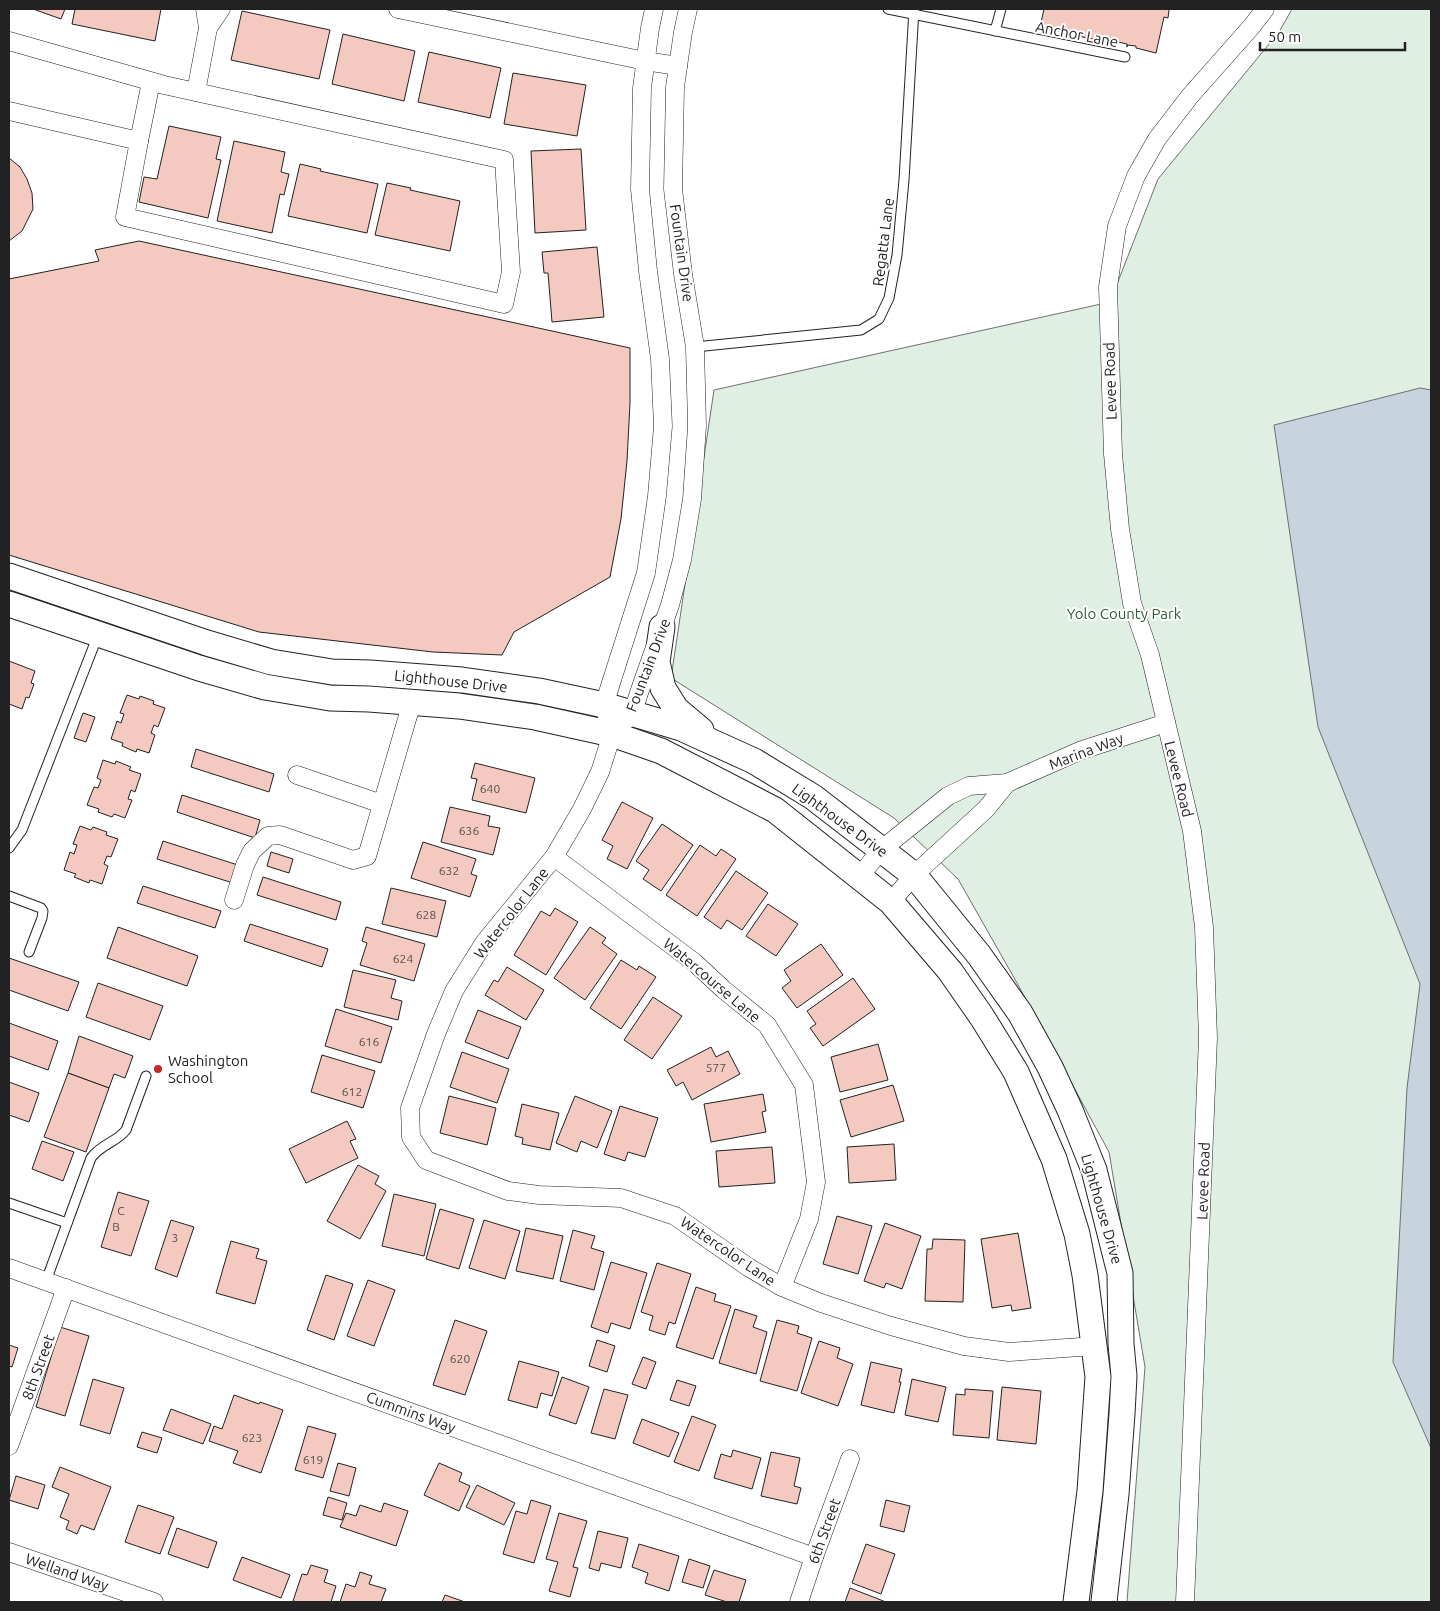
<svg xmlns="http://www.w3.org/2000/svg" width="1440" height="1611" viewBox="0 0 1440 1611" font-family="Ubuntu,sans-serif">
	<style>
		.green { fill: #e0efe3; stroke: #6f6f6f }
		.water { fill: #c7d3dd; stroke: #6f6f6f }
		.building { fill: #f3c9c0; stroke: #222 }
		.lines { fill: none; stroke-linecap: round; stroke-linejoin: round }
		.lane-casing { stroke: #222; stroke-width: 11 }
		.street-casing { stroke: #222; stroke-width: 19 }
		.secondary-casing { stroke: #222; stroke-width: 27 }
		.lane { stroke: #fff; stroke-width: 9 }
		.street { stroke: #fff; stroke-width: 18 }
		.secondary { stroke: #fff; stroke-width: 25 }
		.poi-dot { fill: #c62828; stroke: #fff; stroke-width: 2 }
		.labels { text-anchor: middle; dominant-baseline: central; stroke-width: 4; stroke-linejoin: round; paint-order: stroke }
		.number-label { font-size: 12px; fill: #564c4a }
		.street-label { font-size: 15px; fill: #222; stroke: #fff }
		.park-label { font-size: 15px; fill: #2f5e38; stroke: #fff }
		.poi-label { font-size: 15px; fill: #222; stroke: #fff; text-anchor: start }
	</style>
	<rect width="100%" height="100%" fill="#fff"/>
	<polygon class="green" points="1292,9 1431,9 1431,1602 1127,1602 1145,1367 1109,1152 1017,983 958,879 894,818 671,678 714,390 1110,302 1158,179 1279,32"/>
	<polygon class="water" points="1420,388 1431,390 1431,1448 1393,1362 1407,1088 1420,984 1318,727 1274,425"/>
	<g class="building">
		<polygon points="33,9 65,9 61,19"/>
		<polygon points="75,9 161,9 155,41 72,24"/>
		<polygon points="1044,9 1170,9 1169,10 1168,18 1164,17 1156,53 1136,48 1136,46 1127,45 1127,47 1127,44 1118,42 1118,44 1078,36 1079,34 1070,32 1069,34 1069,32 1060,30 1060,31 1040,27"/>
		<polygon points="242,11 330,30 319,79 231,60"/>
		<polygon points="343,34 415,51 404,101 332,84"/>
		<polygon points="429,52 501,68 490,118 418,102"/>
		<polygon points="513,73 586,85 577,136 504,124"/>
		<polygon points="169,126 221,137 216,159 221,160 208,218 139,202 144,177 157,179"/>
		<polygon points="234,141 285,152 281,172 289,174 284,195 280,194 272,233 217,221"/>
		<polygon points="581,149 586,230 535,233 531,151"/>
		<polygon points="9,158 20,167 27,179 32,193 33,209 22,231 9,241"/>
		<polygon points="300,164 321,169 320,171 378,184 367,233 288,216"/>
		<polygon points="387,183 411,188 410,190 460,201 450,251 375,235"/>
		<polygon points="139,241 630,348 630,403 627,461 621,519 610,577 514,632 502,655 433,652 259,632 9,555 9,279 99,261 95,250"/>
		<polygon points="597,247 604,317 552,322 548,273 544,273 542,252"/>
		<polygon points="9,661 35,671 31,683 34,684 29,698 26,697 22,709 9,704"/>
		<polygon points="127,695 139,699 140,696 154,701 153,704 165,708 158,727 154,725 151,733 155,735 149,753 137,749 136,752 122,746 123,743 111,739 117,721 121,723 124,714 120,713"/>
		<polygon points="83,713 95,717 86,742 74,738"/>
		<polygon points="196,749 274,774 269,792 191,767"/>
		<polygon points="103,760 115,764 116,761 131,767 129,770 141,774 135,792 131,790 128,799 132,800 125,818 114,814 112,817 98,812 99,809 87,805 94,787 98,788 101,780 97,778"/>
		<polygon points="475,763 535,778 526,813 472,800 477,779 471,778"/>
		<polygon points="182,795 260,820 255,838 177,812"/>
		<polygon points="622,802 653,818 627,869 607,859 613,846 602,840"/>
		<polygon points="450,807 490,816 488,826 500,828 493,855 441,842"/>
		<polygon points="662,824 693,845 661,891 643,879 649,870 636,861"/>
		<polygon points="80,826 91,830 93,827 107,832 106,835 118,839 111,857 107,856 104,864 108,866 102,884 90,880 89,883 74,877 76,874 64,870 70,852 74,854 77,845 73,844"/>
		<polygon points="163,841 241,866 236,884 157,859"/>
		<polygon points="423,842 476,859 471,874 477,876 470,897 411,878"/>
		<polygon points="700,845 716,856 721,849 736,859 697,916 666,895"/>
		<polygon points="271,852 293,859 289,873 267,866"/>
		<polygon points="736,871 768,893 742,930 727,920 721,929 704,917"/>
		<polygon points="263,877 341,902 336,920 257,895"/>
		<polygon points="143,886 221,911 215,928 137,903"/>
		<polygon points="391,888 446,901 437,937 382,924"/>
		<polygon points="768,904 798,924 776,956 746,936"/>
		<polygon points="555,908 578,922 546,975 514,955 541,911 550,916"/>
		<polygon points="250,924 328,949 322,967 244,941"/>
		<polygon points="118,927 198,956 187,986 107,958"/>
		<polygon points="366,927 425,944 414,981 360,965 367,943 362,941"/>
		<polygon points="590,927 606,938 602,943 617,954 585,1000 554,978"/>
		<polygon points="821,944 843,975 797,1008 782,988 791,981 784,970"/>
		<polygon points="9,958 79,982 68,1011 9,990"/>
		<polygon points="621,960 637,970 639,966 656,977 621,1029 590,1008"/>
		<polygon points="507,967 544,990 526,1020 485,995 494,980 498,982"/>
		<polygon points="353,970 396,980 391,998 402,1001 398,1020 344,1007"/>
		<polygon points="853,978 875,1009 823,1046 810,1028 816,1024 807,1011"/>
		<polygon points="98,983 163,1006 150,1040 86,1017"/>
		<polygon points="653,997 682,1016 652,1059 624,1040"/>
		<polygon points="336,1009 392,1027 381,1063 325,1046"/>
		<polygon points="478,1010 521,1027 508,1059 465,1042"/>
		<polygon points="9,1023 58,1041 48,1070 9,1056"/>
		<polygon points="79,1036 133,1056 125,1078 114,1074 109,1088 68,1073"/>
		<polygon points="878,1044 888,1080 840,1092 831,1057"/>
		<polygon points="711,1047 716,1057 728,1051 740,1074 692,1100 683,1082 676,1086 667,1070"/>
		<polygon points="462,1052 509,1069 497,1103 450,1087"/>
		<polygon points="322,1055 375,1071 363,1108 311,1092"/>
		<polygon points="68,1073 109,1088 86,1152 44,1137"/>
		<polygon points="9,1082 39,1093 29,1122 9,1115"/>
		<polygon points="893,1085 904,1121 851,1137 840,1100"/>
		<polygon points="763,1094 766,1111 762,1112 766,1132 711,1142 704,1104"/>
		<polygon points="449,1096 496,1108 487,1145 440,1133"/>
		<polygon points="575,1096 612,1111 597,1148 581,1141 577,1152 556,1143"/>
		<polygon points="522,1104 559,1113 550,1150 522,1144 523,1138 515,1136"/>
		<polygon points="620,1106 658,1118 645,1157 628,1152 625,1161 604,1154"/>
		<polygon points="347,1121 356,1139 350,1141 358,1158 306,1183 289,1149"/>
		<polygon points="42,1141 74,1152 63,1181 32,1169"/>
		<polygon points="894,1144 896,1180 849,1183 847,1147"/>
		<polygon points="772,1147 775,1183 719,1187 716,1151"/>
		<polygon points="358,1165 379,1176 375,1184 386,1191 360,1239 327,1221"/>
		<polygon points="118,1192 149,1201 131,1256 101,1247"/>
		<polygon points="394,1194 436,1204 424,1256 382,1246"/>
		<polygon points="440,1209 474,1219 459,1269 426,1259"/>
		<polygon points="837,1216 872,1226 858,1274 823,1264"/>
		<polygon points="171,1220 194,1227 177,1277 155,1269"/>
		<polygon points="484,1220 520,1231 505,1279 469,1268"/>
		<polygon points="885,1223 921,1236 902,1289 886,1283 884,1288 864,1281"/>
		<polygon points="526,1228 563,1236 553,1279 516,1271"/>
		<polygon points="573,1230 595,1236 591,1248 604,1252 594,1290 560,1281"/>
		<polygon points="1018,1233 1031,1308 1012,1311 1011,1305 992,1308 981,1239"/>
		<polygon points="933,1239 965,1240 963,1302 925,1301 927,1249 932,1249"/>
		<polygon points="231,1241 259,1249 256,1258 267,1261 255,1304 216,1293"/>
		<polygon points="611,1262 647,1273 630,1329 611,1323 608,1333 591,1327"/>
		<polygon points="657,1263 691,1274 675,1324 669,1322 665,1335 649,1330 653,1316 641,1312"/>
		<polygon points="326,1275 353,1284 334,1340 307,1330"/>
		<polygon points="368,1280 395,1290 374,1346 347,1336"/>
		<polygon points="696,1287 716,1294 714,1301 731,1306 713,1359 676,1347"/>
		<polygon points="735,1309 757,1316 753,1327 767,1332 756,1374 719,1363"/>
		<polygon points="455,1320 487,1331 465,1395 433,1385"/>
		<polygon points="777,1320 799,1326 797,1333 812,1338 797,1391 760,1381"/>
		<polygon points="60,1327 89,1336 65,1416 36,1407"/>
		<polygon points="597,1340 615,1346 607,1372 589,1366"/>
		<polygon points="819,1341 840,1348 837,1358 853,1364 838,1406 801,1393"/>
		<polygon points="9,1345 18,1348 12,1367 9,1366"/>
		<polygon points="643,1357 656,1362 646,1389 632,1384"/>
		<polygon points="519,1361 559,1372 552,1396 541,1393 537,1408 508,1400"/>
		<polygon points="871,1362 902,1369 899,1382 901,1382 894,1413 861,1405"/>
		<polygon points="562,1377 589,1387 576,1424 549,1415"/>
		<polygon points="93,1379 124,1388 110,1434 80,1425"/>
		<polygon points="912,1379 946,1387 938,1422 905,1415"/>
		<polygon points="677,1380 696,1386 689,1406 670,1400"/>
		<polygon points="1002,1387 1041,1391 1036,1444 997,1440"/>
		<polygon points="604,1389 628,1395 615,1439 591,1433"/>
		<polygon points="965,1389 993,1391 989,1438 953,1435 956,1394 965,1395"/>
		<polygon points="234,1395 259,1404 260,1402 283,1410 261,1473 233,1463 238,1451 209,1441 214,1426 222,1429"/>
		<polygon points="171,1409 211,1424 203,1444 163,1430"/>
		<polygon points="692,1416 716,1425 699,1471 674,1462"/>
		<polygon points="642,1419 679,1433 669,1457 633,1443"/>
		<polygon points="308,1426 336,1434 323,1478 295,1470"/>
		<polygon points="142,1432 162,1438 157,1453 137,1447"/>
		<polygon points="733,1450 761,1458 752,1489 714,1478 721,1454 731,1457"/>
		<polygon points="771,1452 800,1458 794,1486 801,1488 797,1504 761,1496"/>
		<polygon points="338,1463 356,1468 349,1496 330,1491"/>
		<polygon points="439,1463 462,1473 459,1481 470,1486 459,1511 424,1495"/>
		<polygon points="60,1467 111,1487 94,1530 81,1525 77,1534 66,1529 69,1521 60,1517 69,1494 52,1487"/>
		<polygon points="16,1476 45,1485 38,1509 9,1500"/>
		<polygon points="477,1485 515,1503 504,1525 466,1507"/>
		<polygon points="328,1497 347,1503 342,1520 323,1515"/>
		<polygon points="531,1500 551,1506 534,1563 503,1554 516,1511 527,1514"/>
		<polygon points="886,1500 910,1506 904,1532 880,1526"/>
		<polygon points="384,1503 408,1511 396,1546 340,1527 346,1513 356,1516 360,1505 381,1512"/>
		<polygon points="138,1505 174,1517 160,1554 125,1542"/>
		<polygon points="559,1513 587,1521 573,1567 578,1568 570,1597 549,1591 558,1562 546,1559"/>
		<polygon points="177,1528 217,1542 208,1568 168,1554"/>
		<polygon points="598,1531 628,1538 621,1568 601,1563 599,1571 589,1568"/>
		<polygon points="639,1544 679,1556 669,1591 645,1583 648,1573 632,1567"/>
		<polygon points="866,1544 895,1554 881,1594 852,1583"/>
		<polygon points="242,1557 290,1575 281,1598 233,1580"/>
		<polygon points="689,1559 710,1566 703,1588 682,1582"/>
		<polygon points="311,1565 328,1570 324,1582 336,1586 331,1602 298,1602 293,1601 302,1574 307,1575"/>
		<polygon points="714,1570 746,1580 739,1602 727,1602 705,1595"/>
		<polygon points="360,1572 372,1576 369,1584 386,1589 381,1602 340,1602 346,1584 355,1587"/>
		<polygon points="850,1588 886,1602 845,1602"/>
		<polygon points="445,1595 465,1602 442,1602"/>
	</g>
	<g class="lines">
		<g class="lane-casing">
			<g id="lane">
				<polyline points="888,9 1125,57"/>
				<polyline points="995,31 1001,9"/>
				<polyline points="695,347 861,330 879,319 889,298 897,255 904,180 914,9"/>
				<polyline points="9,848 22,830 98,635"/>
				<polyline points="9,896 41,908 43,911 42,918 29,952"/>
				<polyline points="9,1203 67,1223"/>
				<path d="M46,1281L91,1158C101,1144 117,1142 126,1130L146,1076"/>
			</g>
		</g>
		<g class="street-casing">
			<g id="street">
				<polyline points="398,9 645,61 678,66"/>
				<polyline points="208,28 221,9"/>
				<polyline points="9,41 164,85 504,160 511,272 504,304 125,217 139,141 9,111"/>
				<polyline points="196,92 208,28 205,9"/>
				<polyline points="139,141 151,82"/>
				<polyline points="625,721 632,714 642,684 670,605 682,560 692,499 697,426 695,347 683,274 673,189 675,87 683,32 688,9"/>
				<polyline points="612,734 600,772 582,809 554,857 484,943 454,991 436,1034 410,1108 411,1137 426,1160 508,1191 539,1195 621,1198 675,1216 748,1267 782,1287 821,1303 891,1326 964,1346 1009,1352 1095,1346"/>
				<polyline points="612,734 604,705 646,573 657,496 663,426 660,359 648,271 640,189 642,88 650,28 654,9"/>
				<polyline points="297,775 382,804"/>
				<polyline points="554,857 694,962 723,989 767,1025 804,1085 816,1182 809,1219 782,1287"/>
				<polyline points="859,877 881,850 948,796 969,786 1007,783 1082,750 1166,723"/>
				<polyline points="234,900 245,865 252,851 268,836 280,835 353,860 367,856 412,702"/>
				<polyline points="891,902 914,875 986,809 1007,783"/>
				<polyline points="9,1268 814,1557"/>
				<polyline points="9,1446 66,1288"/>
				<polyline points="9,1552 154,1602"/>
				<polyline points="799,1602 814,1557 850,1459"/>
				<polyline points="1185,1602 1208,1038 1204,927 1192,831 1150,655 1132,603 1120,529 1113,454 1108,287 1117,226 1136,176 1157,139 1190,96 1252,26 1265,9"/>
			</g>
		</g>
		<g class="secondary-casing">
			<g id="secondary">
				<polyline points="9,576 207,643 271,662 332,672 370,673 462,680 539,691 604,705 681,728 754,761 813,797 914,875 979,955 1020,1013 1050,1067 1070,1110 1094,1170 1120,1273 1121,1344 1124,1376 1122,1414 1116,1494 1104,1602"/>
				<polyline points="9,604 199,668 265,687 330,698 369,699 459,706 535,717 612,734 661,751 775,810 891,902 950,971 982,1017 1016,1072 1054,1159 1077,1234 1085,1275 1098,1377 1090,1491 1076,1602"/>
				<polyline points="662,627 657,662 663,688 676,709 701,730"/>
			</g>
		</g>
		<use href="#lane" class="lane"/>
		<use href="#street" class="street"/>
		<use href="#secondary" class="secondary"/>
	</g>
	<circle class="poi-dot" cx="158" cy="1069" r="5"/>
	<g class="labels">
		<g class="number-label">
			<text x="490" y="788">640</text>
			<text x="469" y="830">636</text>
			<text x="449" y="870">632</text>
			<text x="426" y="914">628</text>
			<text x="403" y="958">624</text>
			<text x="369" y="1041">616</text>
			<text x="716" y="1067">577</text>
			<text x="352" y="1091">612</text>
			<text x="121" y="1210">C</text>
			<text x="116" y="1226">B</text>
			<text x="175" y="1237">3</text>
			<text x="460" y="1358">620</text>
			<text x="252" y="1437">623</text>
			<text x="313" y="1459">619</text>
		</g>
		<g class="street-label">
			<text transform="translate(1077 34) rotate(11)">Anchor Lane</text>
			<text transform="translate(883 242) rotate(-83)">Regatta Lane</text>
			<text transform="translate(682 253) rotate(82)">Fountain Drive</text>
			<text transform="translate(1110 381) rotate(-92)">Levee Road</text>
			<text transform="translate(648 665) rotate(-69)">Fountain Drive</text>
			<text transform="translate(451 681) rotate(6)">Lighthouse Drive</text>
			<text transform="translate(1086 751) rotate(-21)">Marina Way</text>
			<text transform="translate(1179 779) rotate(76)">Levee Road</text>
			<text transform="translate(840 820) rotate(36)">Lighthouse Drive</text>
			<text transform="translate(511 913) rotate(-52)">Watercolor Lane</text>
			<text transform="translate(712 980) rotate(40)">Watercourse Lane</text>
			<text transform="translate(1203 1181) rotate(-88)">Levee Road</text>
			<text transform="translate(1102 1209) rotate(74)">Lighthouse Drive</text>
			<text transform="translate(728 1251) rotate(34)">Watercolor Lane</text>
			<text transform="translate(38 1367) rotate(-70)">8th Street</text>
			<text transform="translate(411 1412) rotate(20)">Cummins Way</text>
			<text transform="translate(824 1531) rotate(-70)">6th Street</text>
			<text transform="translate(67 1572) rotate(19)">Welland Way</text>
		</g>
		<g class="park-label">
			<text x="1124" y="613">Yolo County Park</text>
		</g>
		<g class="poi-label">
			<text x="168" y="1060">Washington<tspan x="168" dy="17">School</tspan></text>
		</g>
	</g>
	<rect width="1440" height="1611" fill="none" stroke="#222222" stroke-width="20"/>
	<path d="M1260 42v8h145v-8" fill="none" stroke="#222222" stroke-width="2.5"/>
	<text x="1268" y="42" font-size="15" fill="#222222" stroke="#ffffff" stroke-width="4" paint-order="stroke">50 m</text>
</svg>
